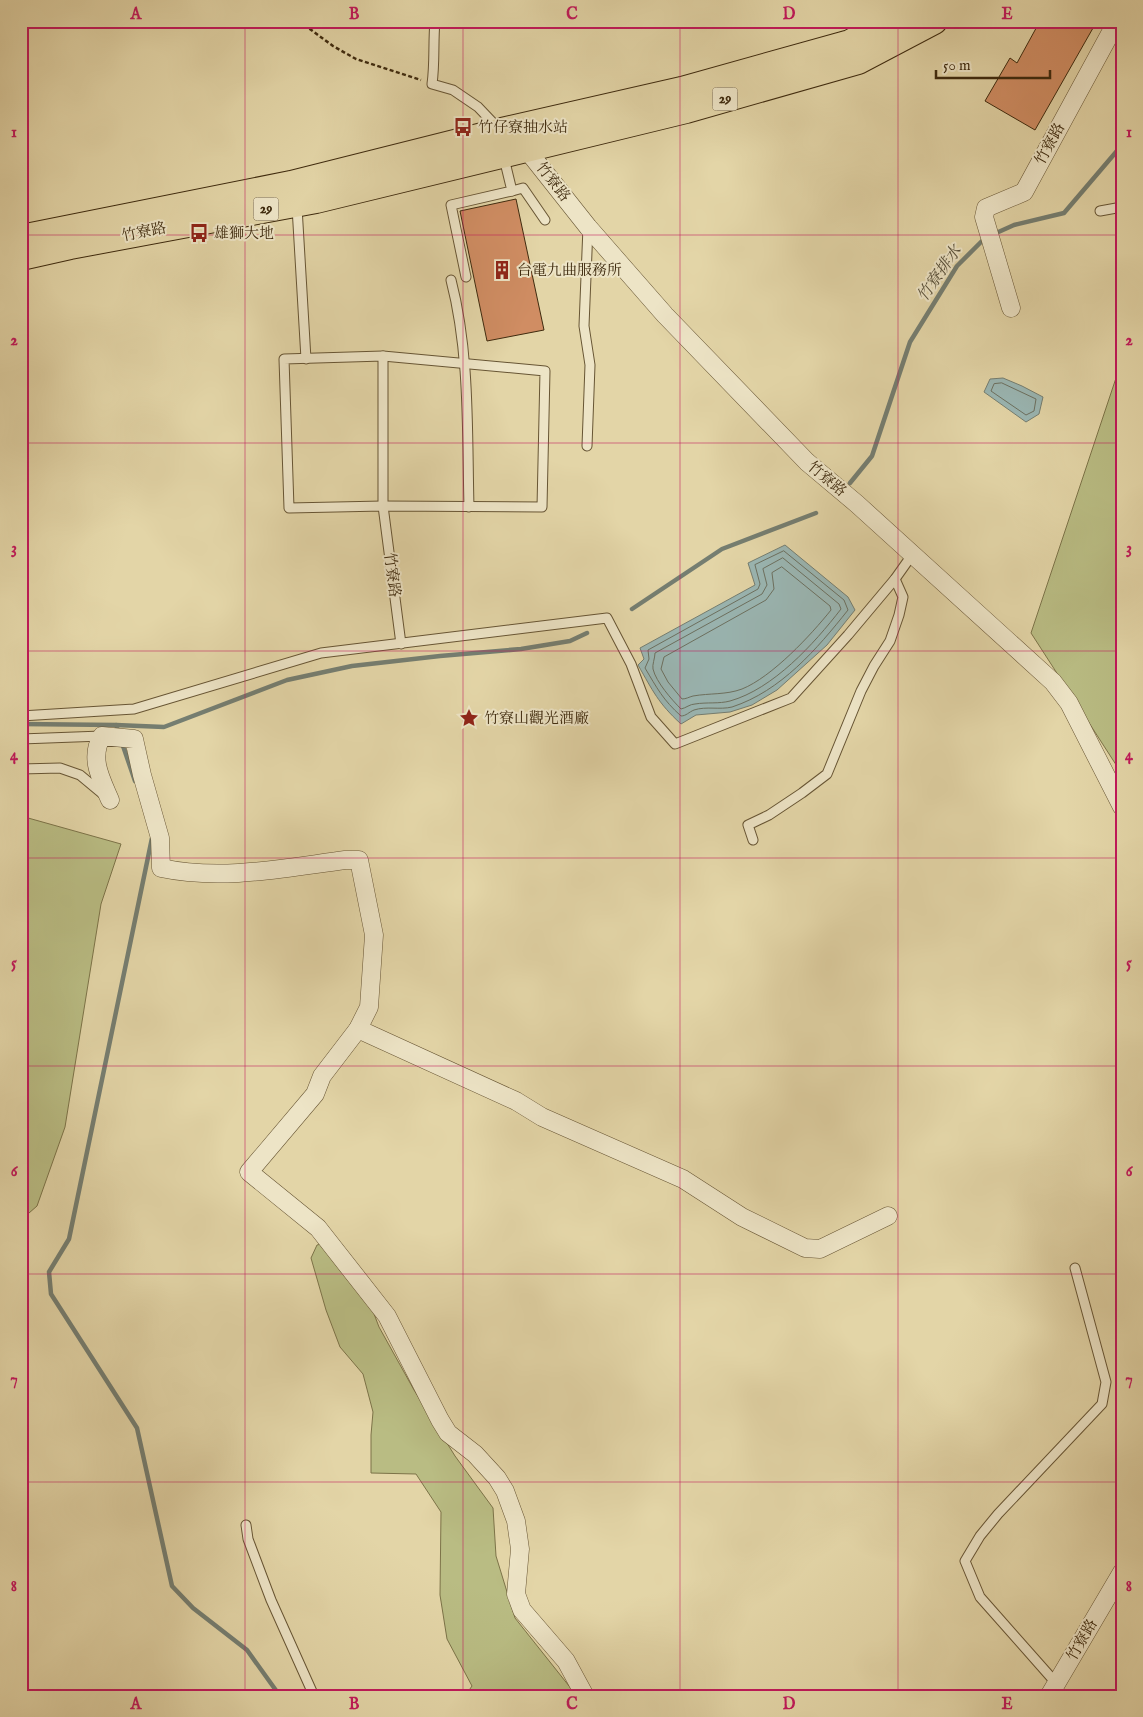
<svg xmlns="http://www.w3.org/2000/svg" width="1143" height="1717" viewBox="0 0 1143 1717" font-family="'IM FELL English','Noto Serif TC',serif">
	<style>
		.green { fill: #b9bc83; stroke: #7c7348 }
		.water { fill: #9ab6b3; stroke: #757e71 }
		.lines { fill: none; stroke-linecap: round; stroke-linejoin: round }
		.shore { stroke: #6c7060; stroke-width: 1 }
		.stream { stroke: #757e71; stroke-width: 4.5 }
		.building { fill: #d08d63; stroke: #3e2a0e }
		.service-casing { stroke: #675534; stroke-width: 11 }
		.minor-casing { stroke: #675534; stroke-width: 19 }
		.primary-casing { stroke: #3e2a0e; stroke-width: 28 }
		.path { stroke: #3e2a0e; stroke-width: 2.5; stroke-dasharray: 4 2.5; stroke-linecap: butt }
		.service { stroke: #ede4c6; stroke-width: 9 }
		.minor { stroke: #ede4c6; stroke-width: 18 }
		.primary { stroke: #e3d5a7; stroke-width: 26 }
		.grid { fill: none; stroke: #c2185b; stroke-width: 1; stroke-opacity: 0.55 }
		.labels { text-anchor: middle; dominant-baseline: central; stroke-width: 4; stroke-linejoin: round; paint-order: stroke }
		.shield { fill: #ede4c6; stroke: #726245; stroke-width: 1 }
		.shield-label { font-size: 14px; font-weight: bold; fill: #3e2a0e }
		.poi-label { font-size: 15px; fill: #3e2a0e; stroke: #ede4c6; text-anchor: start }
		.street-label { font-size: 15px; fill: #3e2a0e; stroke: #ede4c6 }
		.water-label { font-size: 16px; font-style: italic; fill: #554d37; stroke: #ede4c6 }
		.neatline { fill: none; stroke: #c2185b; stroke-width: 2 }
		.grid-label { font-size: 16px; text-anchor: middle; font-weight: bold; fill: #c2185b }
	</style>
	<rect width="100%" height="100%" fill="#e3d5a7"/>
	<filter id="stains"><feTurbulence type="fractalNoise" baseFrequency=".004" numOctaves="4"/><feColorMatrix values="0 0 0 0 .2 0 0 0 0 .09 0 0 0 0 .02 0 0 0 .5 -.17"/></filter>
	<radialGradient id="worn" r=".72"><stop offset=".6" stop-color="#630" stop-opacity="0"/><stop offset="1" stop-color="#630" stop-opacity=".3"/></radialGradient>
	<g class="green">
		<polygon points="1122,360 1122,774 1031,633"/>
		<polygon points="21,816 121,844 101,904 65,1127 37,1206 21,1220"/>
		<polygon points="330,1242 360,1277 379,1327 414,1390 455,1456 493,1508 496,1556 515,1618 577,1696 465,1696 472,1686 447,1639 440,1595 441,1512 416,1474 371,1473 371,1435 373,1412 363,1374 340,1347 326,1310 311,1258 317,1245"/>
	</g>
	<g class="water">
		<polygon points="1003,378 1022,386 1043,397 1039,414 1026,422 984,392 990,379"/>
		<path d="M785,545L848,597L855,610L827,645L777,690L752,705L730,712L696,715L681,724C658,703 653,691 638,665L644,659L640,648L755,585L748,563Z"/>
	</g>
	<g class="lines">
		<g class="shore">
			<polygon points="1002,383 1036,399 1034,411 1026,415 991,391 994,384"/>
			<path d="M784,551L844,600L848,610C817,649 781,691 732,707C720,710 706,706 694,710C689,712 686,716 681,716C663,700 657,688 645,668L649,659L648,650L758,589L760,584L755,565Z"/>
			<path d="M783,558L839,604L841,609C814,644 773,689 730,701C719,704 707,702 695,704C690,704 686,708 681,709C672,700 656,682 653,669C652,665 655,658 655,653L762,594L767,585L763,569Z"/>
			<path d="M782,567L830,606L831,610C811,635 772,677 742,689C726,695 710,693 693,696C689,697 686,699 682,699L668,682L661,669L664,657L766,600L774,589L772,573Z"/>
		</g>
		<g class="stream">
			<polyline points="994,234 1014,225 1064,213 1122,145"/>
			<polyline points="850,483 872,456 910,342 957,266 985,238"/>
			<polyline points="632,609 722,549 816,513"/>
			<polyline points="21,724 116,725 164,727 287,680 352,666 440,656 521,649 570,641 587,633"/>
			<polyline points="116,725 119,733"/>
			<polyline points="122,743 135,781"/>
			<polyline points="152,838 69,1239 49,1272 51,1294 137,1428 172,1586 193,1608 247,1650 280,1696"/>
		</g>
	</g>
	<g class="building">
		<polygon points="1040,21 1097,21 1035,130 985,101 1010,58 1017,63"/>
		<polygon points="516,199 544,330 487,341 460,211"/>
	</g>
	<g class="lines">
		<g class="service-casing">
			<g id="service">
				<path d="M435,21C433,42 435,63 432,84L453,90L478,107L498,128"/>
				<polyline points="512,191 523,188 545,220"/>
				<polyline points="297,207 306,359"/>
				<polyline points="1100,211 1122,207"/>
				<polyline points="466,277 451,205 512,191 504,158"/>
				<path d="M451,280C470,353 467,432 469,507"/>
				<polygon points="383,356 545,371 542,507 383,506 289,508 284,359"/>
				<polyline points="383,356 383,506 401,644"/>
				<polyline points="587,446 590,365 584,326 588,227"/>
				<polyline points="21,716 134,709 321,653 607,618 631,664 651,717 675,744 791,698 848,635 895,579 912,555"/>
				<polyline points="21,739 102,736"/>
				<polyline points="21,769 60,768 80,775 104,795"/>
				<polyline points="753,840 748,825 769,815 802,793 827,774 861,691 874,666 890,641 899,615 903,597 895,579"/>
				<polyline points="246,1525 248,1539 271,1600 314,1696"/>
				<polyline points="1056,1683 980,1597 965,1561 980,1536 998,1514 1102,1404 1106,1382 1075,1268"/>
			</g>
		</g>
		<g class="minor-casing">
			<g id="minor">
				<polyline points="518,143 527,150 588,227 665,315 807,462 857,504 1053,682 1069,703 1122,807"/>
				<polyline points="1011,308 984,217 986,208 1024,192 1117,21"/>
				<path d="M110,800C101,779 89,758 102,736L134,739L142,775L160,838L161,868C222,881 284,868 345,860H359L374,935L369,1007L358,1029L322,1076L315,1094L249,1172L318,1228L387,1316L440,1420L448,1433L475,1454L497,1478L505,1491L516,1521L520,1549L516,1594L522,1610L566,1661L585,1696"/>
				<polyline points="358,1029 516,1101 542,1117 683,1179 742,1217 805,1248 820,1249 888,1216"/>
				<polyline points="1049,1696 1122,1572"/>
			</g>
		</g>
		<g class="primary-casing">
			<g id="primary">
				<polyline points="21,238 291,184 502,131 682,90 850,43 890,21"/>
				<polyline points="21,257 70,246 316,200 686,110 858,61 934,21"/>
			</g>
		</g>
		<polyline class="path" points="299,21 333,46 356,59 421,80"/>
		<use href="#service" class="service"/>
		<use href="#minor" class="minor"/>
		<use href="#primary" class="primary"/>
	</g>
	<path class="grid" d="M245,21V1696M463,21V1696M680,21V1696M898,21V1696M21,235H1122M21,443H1122M21,651H1122M21,858H1122M21,1066H1122M21,1274H1122M21,1482H1122"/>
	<defs>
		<g id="bus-bare" transform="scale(1.5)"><path d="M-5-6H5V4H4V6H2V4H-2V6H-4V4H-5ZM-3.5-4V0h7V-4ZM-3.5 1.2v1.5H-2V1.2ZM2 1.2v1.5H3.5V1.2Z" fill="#8f2418" stroke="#ede4c6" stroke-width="2.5" paint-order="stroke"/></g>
		<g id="building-bare" transform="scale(1.5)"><path d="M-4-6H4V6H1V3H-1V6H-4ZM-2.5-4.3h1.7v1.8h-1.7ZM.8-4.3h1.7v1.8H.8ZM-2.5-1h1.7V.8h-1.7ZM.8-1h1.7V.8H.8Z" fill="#8f2418" stroke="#ede4c6" stroke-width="2.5" paint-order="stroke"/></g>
		<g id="sight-bare" transform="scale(1.5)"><path d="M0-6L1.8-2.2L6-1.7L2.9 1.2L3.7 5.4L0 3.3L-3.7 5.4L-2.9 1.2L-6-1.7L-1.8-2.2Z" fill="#8f2418" stroke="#ede4c6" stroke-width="2.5" paint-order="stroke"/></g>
	</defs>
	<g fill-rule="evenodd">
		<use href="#bus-bare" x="463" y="127"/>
		<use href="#bus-bare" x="199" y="233"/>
		<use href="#building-bare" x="502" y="270"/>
		<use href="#sight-bare" x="469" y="718"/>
	</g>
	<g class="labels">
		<g class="shield">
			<rect x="712.5" y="87.5" width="25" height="23" rx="4"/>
			<rect x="253.5" y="197.5" width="25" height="23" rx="4"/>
		</g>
		<g class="shield-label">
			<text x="725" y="99">29</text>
			<text x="266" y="209">29</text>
		</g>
		<g class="poi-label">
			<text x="478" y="127">竹仔寮抽水站</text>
			<text x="214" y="233">雄獅大地</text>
			<text x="517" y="270">台電九曲服務所</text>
			<text x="484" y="718">竹寮山觀光酒廠</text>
		</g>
		<g class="street-label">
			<text transform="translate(1050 144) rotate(-61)">竹寮路</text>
			<text transform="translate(553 182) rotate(52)">竹寮路</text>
			<text transform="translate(144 232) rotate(-11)">竹寮路</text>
			<text transform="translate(827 479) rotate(40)">竹寮路</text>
			<text transform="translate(392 575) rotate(83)">竹寮路</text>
			<text transform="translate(1082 1640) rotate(-60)">竹寮路</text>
		</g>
		<g class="water-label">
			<text transform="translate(940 274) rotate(-55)">竹寮排水</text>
		</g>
	</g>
	<rect width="1143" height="1717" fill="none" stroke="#e3d5a7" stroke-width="55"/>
	<path d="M936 70v8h114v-8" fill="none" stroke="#3e2a0e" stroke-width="2.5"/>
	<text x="943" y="70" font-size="15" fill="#3e2a0e" stroke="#ede4c6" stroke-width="4" paint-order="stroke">50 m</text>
	<rect x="28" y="28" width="1088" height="1662" class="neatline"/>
	<g class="grid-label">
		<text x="136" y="19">A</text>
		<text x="354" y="19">B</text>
		<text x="572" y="19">C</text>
		<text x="789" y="19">D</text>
		<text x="1007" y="19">E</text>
		<text x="14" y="137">1</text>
		<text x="1129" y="137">1</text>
		<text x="14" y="345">2</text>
		<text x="1129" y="345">2</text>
		<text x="14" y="553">3</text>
		<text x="1129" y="553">3</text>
		<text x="14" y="760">4</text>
		<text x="1129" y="760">4</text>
		<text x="14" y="968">5</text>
		<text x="1129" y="968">5</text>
		<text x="14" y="1176">6</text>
		<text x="1129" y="1176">6</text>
		<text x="14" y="1384">7</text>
		<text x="1129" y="1384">7</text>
		<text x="14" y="1591">8</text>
		<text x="1129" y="1591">8</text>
		<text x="136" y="1709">A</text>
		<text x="354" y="1709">B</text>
		<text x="572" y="1709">C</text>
		<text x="789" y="1709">D</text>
		<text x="1007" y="1709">E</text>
	</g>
	<rect width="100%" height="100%" filter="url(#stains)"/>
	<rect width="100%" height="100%" fill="url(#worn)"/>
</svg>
